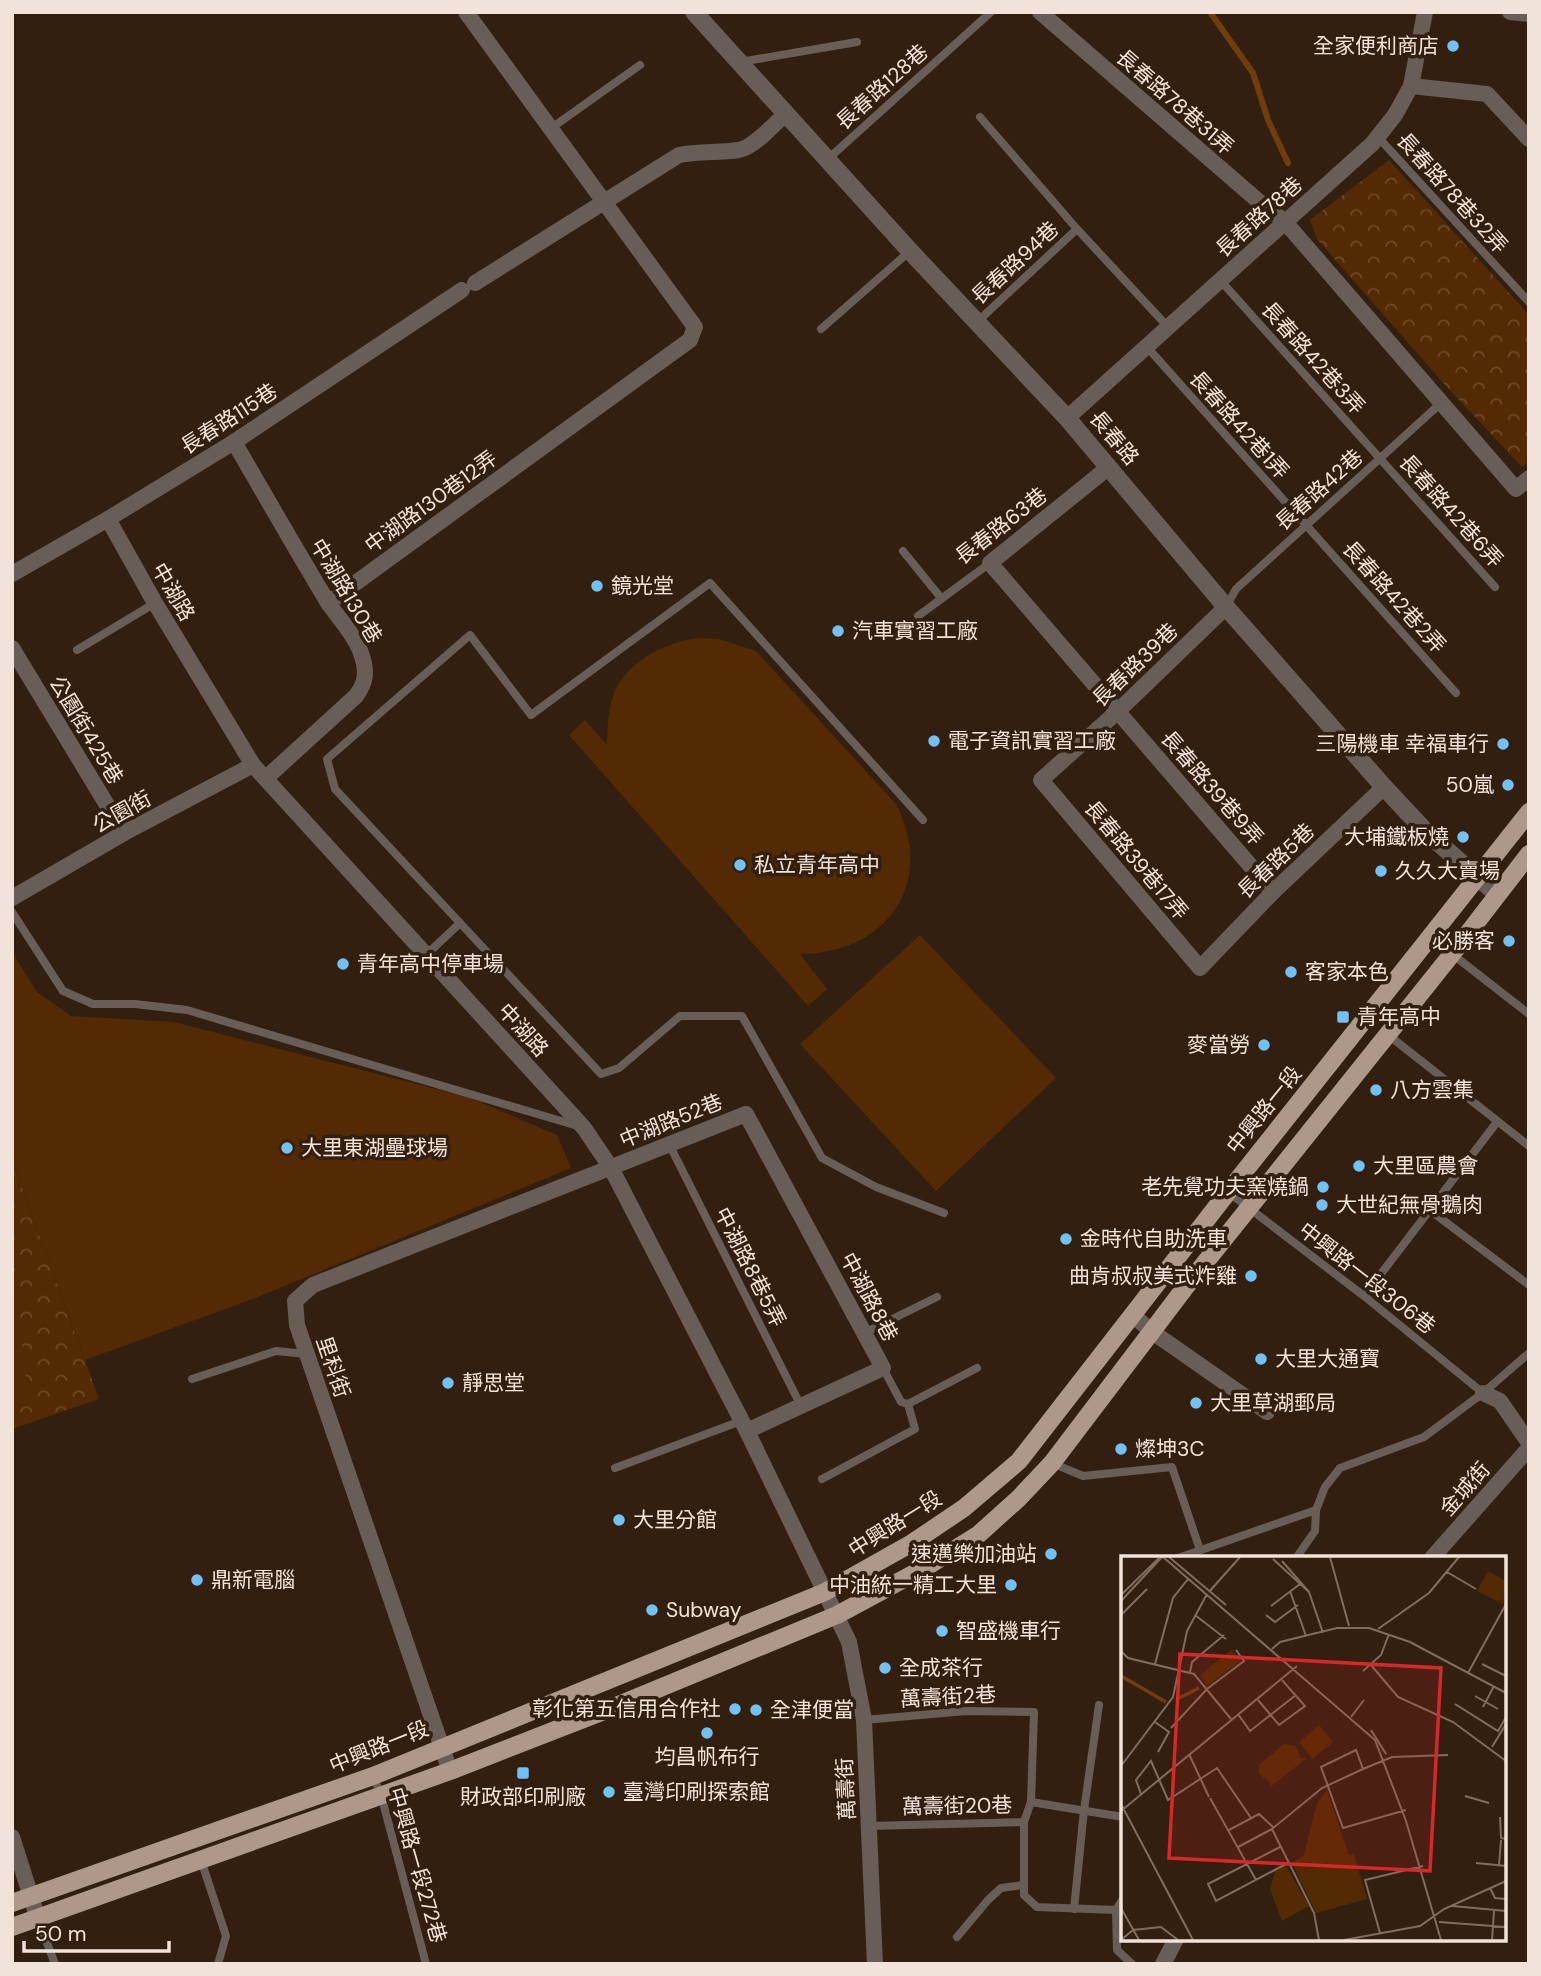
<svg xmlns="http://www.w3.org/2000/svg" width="1541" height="1976" viewBox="0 0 1541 1976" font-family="'DM Sans','Noto Sans TC',sans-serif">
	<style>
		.forest { fill: url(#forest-crowns) }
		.pitch { fill: #532a03 }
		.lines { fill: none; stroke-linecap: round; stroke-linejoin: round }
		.stream { stroke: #703d0d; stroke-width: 6 }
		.service { stroke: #695e57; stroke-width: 8 }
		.minor { stroke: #695e57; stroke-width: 16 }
		.tertiary { stroke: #695e57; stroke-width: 18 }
		.primary { stroke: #ae9889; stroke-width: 18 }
		.poi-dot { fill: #70c2f4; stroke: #331f10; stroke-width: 2.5 }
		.labels { text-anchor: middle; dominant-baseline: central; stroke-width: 7; stroke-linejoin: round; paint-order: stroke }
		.poi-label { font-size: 21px; fill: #f1e3d9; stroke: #331f10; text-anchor: start }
		.street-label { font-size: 21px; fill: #f1e3d9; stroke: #331f10 }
		.inset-river { fill: none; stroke: #703d0d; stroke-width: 3.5 }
		.inset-road { fill: none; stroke: #7f6d60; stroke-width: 2 }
		.view { fill: #d62828; fill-opacity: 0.15; stroke: #d62828; stroke-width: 3.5 }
		.inset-edge { fill: none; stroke: #f1e3d9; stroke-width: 3.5 }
	</style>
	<defs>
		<pattern id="forest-crowns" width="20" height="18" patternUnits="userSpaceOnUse" patternTransform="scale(1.75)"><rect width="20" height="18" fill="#532a03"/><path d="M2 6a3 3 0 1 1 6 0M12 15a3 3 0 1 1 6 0" fill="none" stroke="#6c4927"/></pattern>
	</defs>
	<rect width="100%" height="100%" fill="#331f10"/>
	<g class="forest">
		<polygon points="1389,160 1529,315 1529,461 1522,467 1447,387 1317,239 1310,220"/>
		<polygon points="12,1160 99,1399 12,1429"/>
	</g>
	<g class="pitch">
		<path d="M700,638L719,639L756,651L896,804C937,883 886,954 800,954L827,989L808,1006L569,735L585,720L607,745C607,730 608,711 613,696C624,662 667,641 700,638Z"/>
		<polygon points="920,935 1056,1078 936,1191 800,1044"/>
		<polygon points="12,952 37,992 71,1016 174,1022 471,1098 557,1135 571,1168 258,1297 85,1360 12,1160"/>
		<polygon points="12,1283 15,1283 28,1397 12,1398"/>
	</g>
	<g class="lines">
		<polyline class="stream" points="1210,12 1253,73 1268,120 1288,163"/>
		<g class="service">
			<polyline points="740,62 857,42"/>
			<polyline points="980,117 1077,229 1168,327"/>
			<polyline points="550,129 640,65"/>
			<polyline points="1378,137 1529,302"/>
			<polyline points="828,159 991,12"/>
			<polyline points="1220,280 1495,587"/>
			<polyline points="977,322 1077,229"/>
			<polyline points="821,329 910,251"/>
			<polyline points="1147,347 1456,693"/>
			<polyline points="903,551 941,598"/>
			<polyline points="1226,607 1236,589 1441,403"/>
			<polyline points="918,616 990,563"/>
			<polyline points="77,650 155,603"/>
			<polyline points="923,820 710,583 531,715 470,635 327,759 335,789 601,1074 619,1068 680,1016 742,1016 822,1158 876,1187 944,1213"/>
			<polyline points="12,912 63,991 93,1004 135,1004 187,1010 578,1126"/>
			<polyline points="1452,954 1529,1014"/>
			<polyline points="426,955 460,923"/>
			<polyline points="1387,1034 1529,1146"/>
			<polyline points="669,1144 801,1406"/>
			<polyline points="1228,1192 1364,1296 1483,1393"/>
			<polyline points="1431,1211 1529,1285"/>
			<polyline points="1364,1296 1497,1122"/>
			<polyline points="864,1333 937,1297"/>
			<polyline points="883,1368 901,1402 908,1404 977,1368"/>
			<polyline points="192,1379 276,1351 306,1354"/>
			<polyline points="1052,1463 1083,1476 1172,1467 1200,1550"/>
			<polyline points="615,1468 741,1421"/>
			<polyline points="822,1479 915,1429 908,1404"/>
			<polyline points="1178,1558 1316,1510"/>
			<polyline points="1296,1558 1315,1531 1316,1510 1325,1487 1340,1468 1424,1437 1483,1393 1529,1353"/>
			<polyline points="864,1720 966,1711 1034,1712 1031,1802 1024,1822 868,1826"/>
			<polyline points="373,1776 381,1795 426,1964"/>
			<polyline points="1031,1802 1123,1817"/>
			<polyline points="1024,1822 1024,1895 1037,1907 1116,1910 1123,1899"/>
			<polyline points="201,1860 226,1936 218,1964"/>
			<polyline points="1074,1909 1084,1810 1099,1705"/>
			<polyline points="1116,1910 1117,1950 1132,1964"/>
			<polyline points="38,1919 55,1964"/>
			<polyline points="957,1937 988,1900 1001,1888 1023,1885"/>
		</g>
		<g class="minor">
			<polyline points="1040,12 1256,199 1285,222 1516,489 1529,478"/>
			<polyline points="1510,12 1529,14"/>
			<polyline points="1411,86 1487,94 1529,139"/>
			<path d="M475,283L679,155C699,151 719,153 739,150C754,147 775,124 786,113"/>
			<polyline points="1067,418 1372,144 1395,115 1411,86 1425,12"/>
			<path d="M234,442C265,495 295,548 327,601C338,618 356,636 362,656C367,671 366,683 356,696L266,778"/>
			<polyline points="1109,467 990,563 1273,892"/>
			<polyline points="108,519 155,603 253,765 584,1128 611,1168 747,1431 849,1642 864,1720 875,1964"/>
			<polyline points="12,574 108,519 234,442 462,290"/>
			<polyline points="328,603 690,340 695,327 466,12"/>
			<polyline points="1226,607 1118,711 1041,780 1200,968 1273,892 1384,787"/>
			<polyline points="12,648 124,833"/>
			<polyline points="12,898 124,833 253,765"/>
			<polyline points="1133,1315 1151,1331 1267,1412"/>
			<polyline points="1483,1393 1500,1401 1529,1443"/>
			<polyline points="1432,1558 1529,1448"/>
			<polyline points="450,1771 297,1325 295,1301 313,1285 746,1114 883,1368 747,1431"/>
			<polyline points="12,1837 38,1919"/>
			<polyline points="1163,1964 1176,1939"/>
		</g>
		<polyline class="tertiary" points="694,12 910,251 1067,418 1226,607 1384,787 1426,832 1497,894"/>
		<g class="primary">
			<polyline points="12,1903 373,1776 825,1592 912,1543 964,1508 1019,1461 1228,1192 1529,812"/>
			<polyline points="12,1927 450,1771 609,1709 837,1615 928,1566 979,1534 1018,1499 1052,1463 1184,1289 1452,954 1529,854"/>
		</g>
	</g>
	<g class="poi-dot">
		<circle cx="1453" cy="46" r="7"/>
		<circle cx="597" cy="586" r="7"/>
		<circle cx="838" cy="631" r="7"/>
		<circle cx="934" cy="741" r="7"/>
		<circle cx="1503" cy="744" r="7"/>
		<circle cx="1508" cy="785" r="7"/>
		<circle cx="1463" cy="837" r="7"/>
		<circle cx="740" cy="865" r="7"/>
		<circle cx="1381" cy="871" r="7"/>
		<circle cx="1509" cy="941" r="7"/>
		<circle cx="343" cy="964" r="7"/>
		<circle cx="1291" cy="972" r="7"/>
		<rect x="1336" y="1010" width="14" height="14" rx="3.5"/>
		<circle cx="1264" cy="1045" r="7"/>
		<circle cx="1376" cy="1090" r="7"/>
		<circle cx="287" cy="1148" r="7"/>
		<circle cx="1359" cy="1166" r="7"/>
		<circle cx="1323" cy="1187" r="7"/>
		<circle cx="1322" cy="1205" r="7"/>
		<circle cx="1066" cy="1239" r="7"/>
		<circle cx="1251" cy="1276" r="7"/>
		<circle cx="1261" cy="1359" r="7"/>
		<circle cx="448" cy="1383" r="7"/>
		<circle cx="1196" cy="1403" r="7"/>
		<circle cx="1121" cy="1449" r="7"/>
		<circle cx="619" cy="1520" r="7"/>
		<circle cx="1051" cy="1554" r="7"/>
		<circle cx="197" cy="1580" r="7"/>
		<circle cx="1011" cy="1585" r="7"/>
		<circle cx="652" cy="1610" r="7"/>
		<circle cx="942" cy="1631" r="7"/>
		<circle cx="885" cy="1668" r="7"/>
		<circle cx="735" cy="1709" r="7"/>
		<circle cx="756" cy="1710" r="7"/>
		<circle cx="707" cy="1733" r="7"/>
		<rect x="516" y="1766" width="14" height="14" rx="3.5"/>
		<circle cx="609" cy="1792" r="7"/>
	</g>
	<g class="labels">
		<g class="poi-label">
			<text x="1439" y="46" text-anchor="end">全家便利商店</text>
			<text x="611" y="586">鏡光堂</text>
			<text x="852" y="631">汽車實習工廠</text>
			<text x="948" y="741">電子資訊實習工廠</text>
			<text x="1489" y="744" text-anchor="end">三陽機車 幸福車行</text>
			<text x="1494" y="785" text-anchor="end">50嵐</text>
			<text x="1449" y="837" text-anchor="end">大埔鐵板燒</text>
			<text x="754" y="865">私立青年高中</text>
			<text x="1395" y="871">久久大賣場</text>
			<text x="1495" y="941" text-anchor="end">必勝客</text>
			<text x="357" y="964">青年高中停車場</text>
			<text x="1305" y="972">客家本色</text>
			<text x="1357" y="1017">青年高中</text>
			<text x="1250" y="1045" text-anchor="end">麥當勞</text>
			<text x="1390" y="1090">八方雲集</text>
			<text x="301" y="1148">大里東湖壘球場</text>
			<text x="1373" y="1166">大里區農會</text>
			<text x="1309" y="1187" text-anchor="end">老先覺功夫窯燒鍋</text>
			<text x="1336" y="1205">大世紀無骨鵝肉</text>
			<text x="1080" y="1239">金時代自助洗車</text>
			<text x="1237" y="1276" text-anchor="end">曲肯叔叔美式炸雞</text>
			<text x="1275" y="1359">大里大通寶</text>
			<text x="462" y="1383">靜思堂</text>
			<text x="1210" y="1403">大里草湖郵局</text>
			<text x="1135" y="1449">燦坤3C</text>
			<text x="633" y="1520">大里分館</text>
			<text x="1037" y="1554" text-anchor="end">速邁樂加油站</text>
			<text x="211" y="1580">鼎新電腦</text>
			<text x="997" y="1585" text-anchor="end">中油統一精工大里</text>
			<text x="666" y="1610">Subway</text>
			<text x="956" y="1631">智盛機車行</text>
			<text x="899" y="1668">全成茶行</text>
			<text x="721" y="1709" text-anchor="end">彰化第五信用合作社</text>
			<text x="770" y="1710">全津便當</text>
			<text x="707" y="1757" text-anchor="middle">均昌帆布行</text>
			<text x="623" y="1792">臺灣印刷探索館</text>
			<text x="523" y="1797" text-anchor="middle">財政部印刷廠</text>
		</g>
		<g class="street-label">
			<text transform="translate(882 87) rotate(-42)">長春路128巷</text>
			<text transform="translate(1175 102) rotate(41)">長春路78巷31弄</text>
			<text transform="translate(1452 193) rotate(48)">長春路78巷32弄</text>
			<text transform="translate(1259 217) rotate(-42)">長春路78巷</text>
			<text transform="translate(1015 263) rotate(-43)">長春路94巷</text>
			<text transform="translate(1313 358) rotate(48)">長春路42巷3弄</text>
			<text transform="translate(229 419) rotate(-33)">長春路115巷</text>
			<text transform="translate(1239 425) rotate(48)">長春路42巷1弄</text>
			<text transform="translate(1114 438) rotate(50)">長春路</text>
			<text transform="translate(1319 490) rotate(-42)">長春路42巷</text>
			<text transform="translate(431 502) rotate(-36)">中湖路130巷12弄</text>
			<text transform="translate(1451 511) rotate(48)">長春路42巷6弄</text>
			<text transform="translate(1001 526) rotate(-38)">長春路63巷</text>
			<text transform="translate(346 591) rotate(59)">中湖路130巷</text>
			<text transform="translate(173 592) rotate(60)">中湖路</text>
			<text transform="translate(1394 597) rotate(48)">長春路42巷2弄</text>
			<text transform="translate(1135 665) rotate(-44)">長春路39巷</text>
			<text transform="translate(86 730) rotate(59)">公園街425巷</text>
			<text transform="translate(1212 788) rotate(49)">長春路39巷9弄</text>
			<text transform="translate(122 812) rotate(-29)">公園街</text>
			<text transform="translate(1136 860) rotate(50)">長春路39巷17弄</text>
			<text transform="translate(1276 861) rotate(-44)">長春路5巷</text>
			<text transform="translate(523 1030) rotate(48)">中湖路</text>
			<text transform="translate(1264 1110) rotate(-51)">中興路一段</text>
			<text transform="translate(671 1121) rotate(-22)">中湖路52巷</text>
			<text transform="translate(750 1267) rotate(63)">中湖路8巷5弄</text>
			<text transform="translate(1367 1278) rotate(38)">中興路一段306巷</text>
			<text transform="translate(869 1297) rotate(62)">中湖路8巷</text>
			<text transform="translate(333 1367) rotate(71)">里科街</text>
			<text transform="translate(1465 1489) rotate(-49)">金城街</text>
			<text transform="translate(895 1524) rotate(-32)">中興路一段</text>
			<text transform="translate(948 1697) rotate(-3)">萬壽街2巷</text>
			<text transform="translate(379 1747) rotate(-22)">中興路一段</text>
			<text transform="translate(846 1789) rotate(-93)">萬壽街</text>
			<text transform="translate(957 1806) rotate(-1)">萬壽街20巷</text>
			<text transform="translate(417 1865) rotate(74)">中興路一段272巷</text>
		</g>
	</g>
	<g transform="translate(1121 1556)">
		<rect width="385" height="385" fill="#331f10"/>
		<path d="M367,15L385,25L382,48L356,35ZM110,94L120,104L86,130L79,119ZM233,298L246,343L195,357L175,316ZM165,310L188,350L161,365L149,333L154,315Z" fill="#532a03"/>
		<path d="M198,169L212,186L191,203L178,186ZM163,188L175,190L180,202H186L149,231L150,227L138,218V209ZM206,234L228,300L175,316L172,307L183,299L196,247Z" fill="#532a03"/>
		<path class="inset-river" d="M0,120L45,146M56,143L78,132"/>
		<path class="inset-road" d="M42,1L254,184L285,265L320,384M48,1L105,49M209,1L228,70M152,3L188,36L202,77M161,5L188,36M326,16L355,33M169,35L185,80M88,36L119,1M0,39L38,2M0,45L41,1M150,50L179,28M0,59L26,33M74,59L105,83M145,59L154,66L177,49M257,73L308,37L338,1M151,93L159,86L216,72H248L289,86L385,137M0,95L7,102L73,118L110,163M34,108L52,42L67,23M361,108L385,120M250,109L277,141L332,166L385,205M242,115L260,99L268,78M69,116L71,106L103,79M347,117L385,48M354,140L377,153M137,144L158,169L184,150L161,124M334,148L377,175L385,161M362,151L373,130M117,158L129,175L175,139M230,161L243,144M34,166L48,176L37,196M50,172L86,133L123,105L115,94M250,174L265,198M371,191L385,168M68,198L88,241M0,210L52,141L66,75L86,38M242,213L235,194L200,211L222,272L285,254M20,238L15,224L30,205L47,244L96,212L130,262M344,240L368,247M89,242L135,324M0,248L72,384M0,255L176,110M379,261L380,282L385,283M151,273L193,357L198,384M108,274L138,258L152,271M117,291L151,273L201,232L242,213L271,201L327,199M159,291L87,328L95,345L167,307M355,307L385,310M378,309L380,284M369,332L374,342L385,343M332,350L385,355M0,352L18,384M318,366L385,371M259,377L244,324L302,310M0,384L12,374L40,371L57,384M223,384L299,370L323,353L385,325M371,384L373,355"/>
		<path class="view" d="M59,98L320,112L309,315L48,302Z"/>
		<rect width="385" height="385" class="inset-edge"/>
	</g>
	<rect width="1541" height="1976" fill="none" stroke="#f1e3d9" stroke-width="28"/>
	<path d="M24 1941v10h145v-10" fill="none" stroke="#f1e3d9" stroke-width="3.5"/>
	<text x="35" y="1941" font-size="21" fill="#f1e3d9" stroke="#331f10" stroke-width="5" paint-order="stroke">50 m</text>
</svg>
